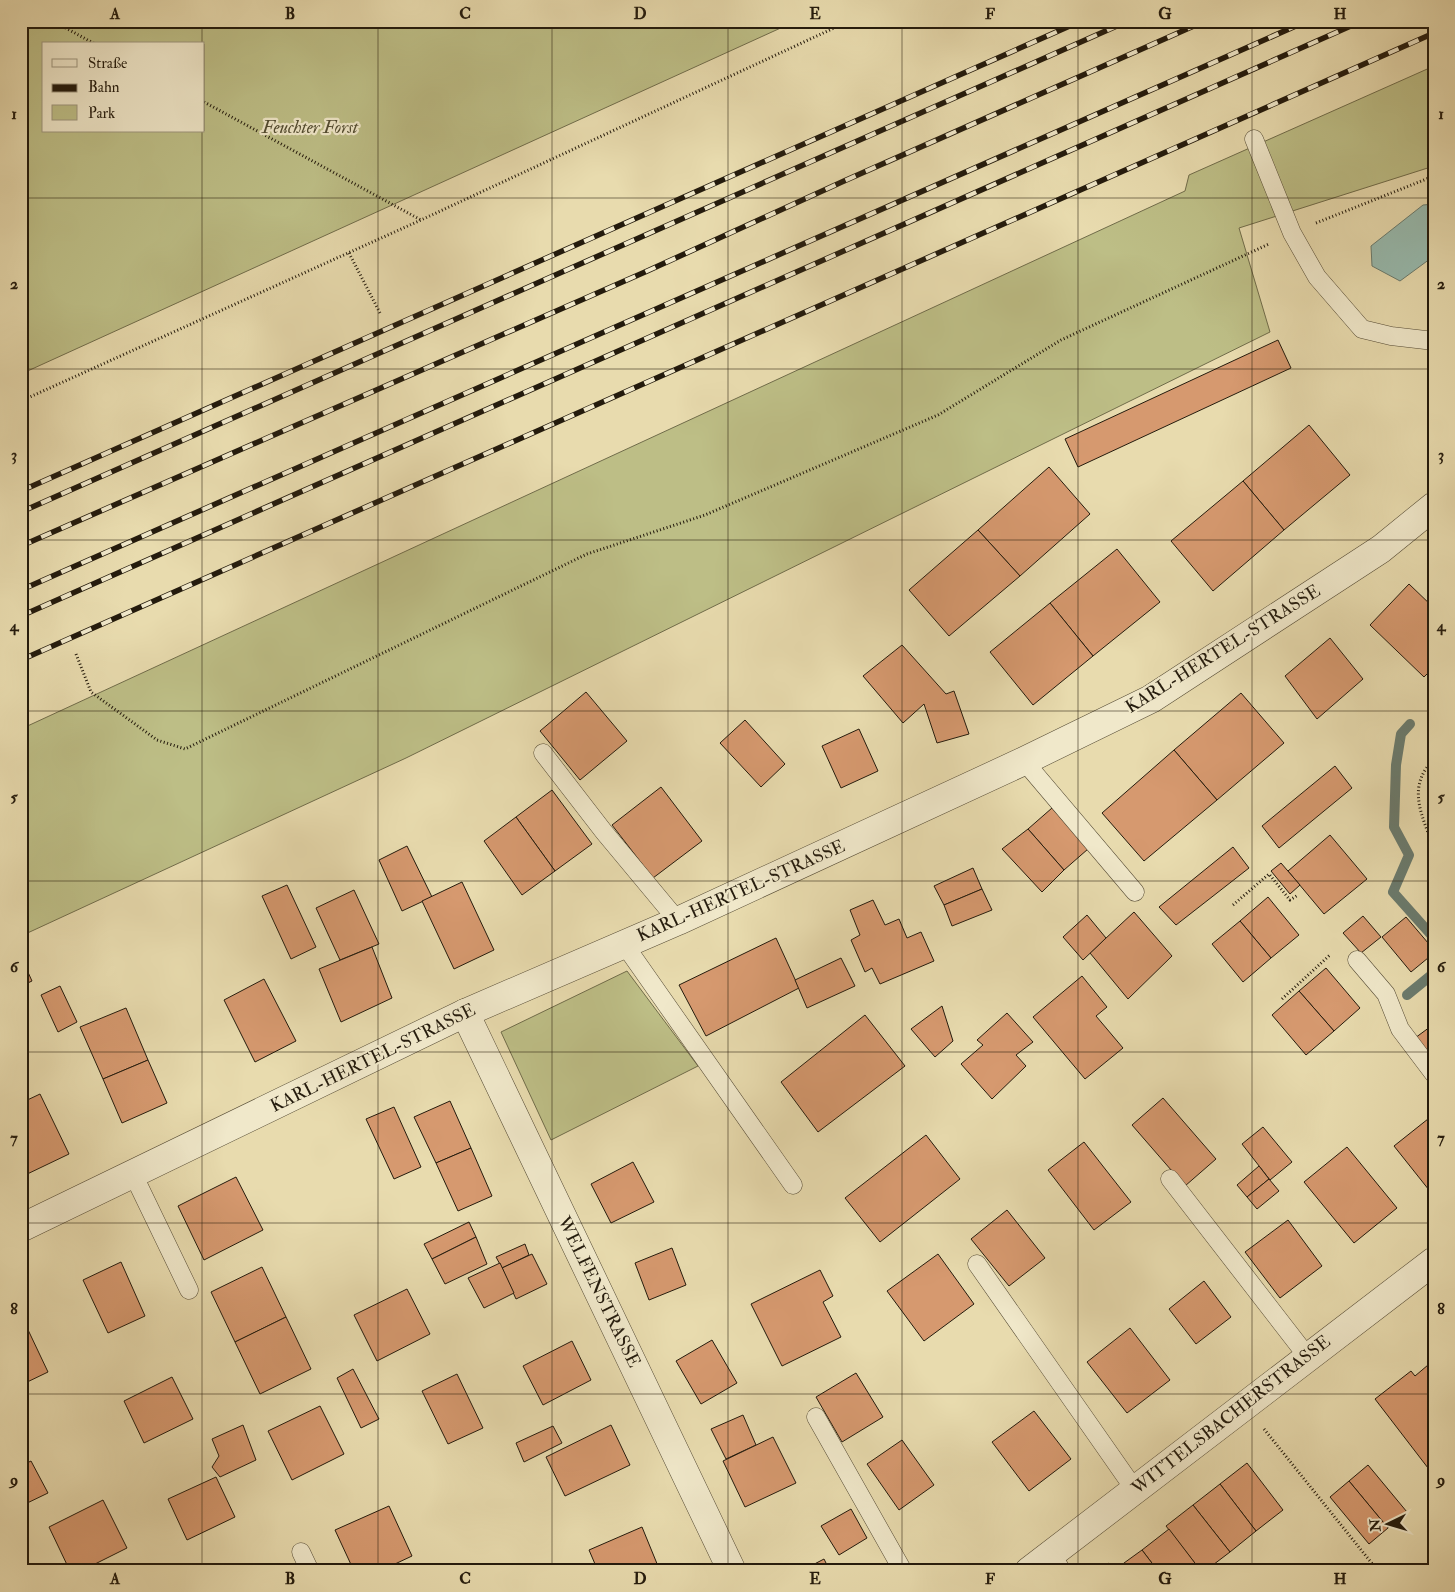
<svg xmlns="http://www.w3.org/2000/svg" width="1455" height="1592" viewBox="0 0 1455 1592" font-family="'IM FELL Double Pica',serif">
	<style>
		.green { fill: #bdbe86; stroke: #706c4a; fill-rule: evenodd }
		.water { fill: #98bbaf; stroke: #6a7b6e }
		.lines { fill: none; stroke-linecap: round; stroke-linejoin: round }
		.stream { stroke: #6a7b6e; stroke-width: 10 }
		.building { fill: #d6996f; stroke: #241b0d }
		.service-casing { stroke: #554b35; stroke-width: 19 }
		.minor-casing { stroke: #554b35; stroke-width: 29 }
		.path { stroke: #241b0d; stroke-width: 3; stroke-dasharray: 1 2.5; stroke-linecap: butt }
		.service { stroke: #f0e8ca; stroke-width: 18 }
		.minor { stroke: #f0e8ca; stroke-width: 28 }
		.rail-casing { stroke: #241b0d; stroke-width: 5.5 }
		.rail { stroke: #f0e8ca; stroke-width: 4; stroke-dasharray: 11; stroke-linecap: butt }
		.grid { fill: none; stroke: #241b0d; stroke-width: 1; stroke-opacity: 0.55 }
		.labels { text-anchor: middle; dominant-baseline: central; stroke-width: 4.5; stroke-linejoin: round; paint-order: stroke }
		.park-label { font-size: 18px; font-style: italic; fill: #524c31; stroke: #f0e8ca }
		.street-label { font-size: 18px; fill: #241b0d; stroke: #f0e8ca }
		.neatline { fill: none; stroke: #241b0d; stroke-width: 2 }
		.grid-label { font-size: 16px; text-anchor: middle; font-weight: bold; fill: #241b0d }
	</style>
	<rect width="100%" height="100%" fill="#e8dbae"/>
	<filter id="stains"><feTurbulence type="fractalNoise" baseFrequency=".004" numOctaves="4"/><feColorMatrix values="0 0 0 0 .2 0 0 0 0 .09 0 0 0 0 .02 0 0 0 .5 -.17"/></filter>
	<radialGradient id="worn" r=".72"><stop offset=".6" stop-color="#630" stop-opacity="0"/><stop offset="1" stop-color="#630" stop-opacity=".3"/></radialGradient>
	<g class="green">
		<path d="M21,21H796L21,374ZM44,44H204V131H44Z"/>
		<polygon points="1434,66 1434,166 1239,228 1270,332 406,758 21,936 21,729 1185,191 1189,175"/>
		<polygon points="627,971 698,1066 551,1140 501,1032"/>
	</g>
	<polygon class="water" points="1434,204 1434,256 1400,281 1372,266 1371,246 1423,205"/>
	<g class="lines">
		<g class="stream">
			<polyline points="1410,724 1401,734 1396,765 1394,827 1409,855 1393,892 1434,938"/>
			<polyline points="1407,995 1434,973"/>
		</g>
	</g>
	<g class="building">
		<polygon points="1278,340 1291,368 1078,467 1065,439"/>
		<polygon points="1309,425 1350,475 1284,530 1243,481"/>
		<polygon points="1049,467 1090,514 1020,576 978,530"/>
		<polygon points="1243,481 1284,530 1213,591 1171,541"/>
		<polygon points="978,530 1020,576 949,636 909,590"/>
		<polygon points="1117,549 1160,602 1093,656 1050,603"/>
		<polygon points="1409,584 1434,608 1434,667 1424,677 1370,625"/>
		<polygon points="1050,603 1093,656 1033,705 990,652"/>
		<polygon points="1330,638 1363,679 1317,719 1285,676"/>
		<polygon points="902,645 946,694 954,691 969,734 937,743 924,704 903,723 863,676"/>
		<polygon points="586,692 627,741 580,780 540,731"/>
		<polygon points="1241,693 1284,743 1217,800 1174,750"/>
		<polygon points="745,720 785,764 761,787 720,743"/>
		<polygon points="859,729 878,771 841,788 822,746"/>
		<polygon points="1174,750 1217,800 1144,861 1102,813"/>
		<polygon points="1335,766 1352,788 1279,848 1262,826"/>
		<polygon points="661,787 702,841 653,878 612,825"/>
		<polygon points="552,790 592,844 555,871 516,817"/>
		<polygon points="1052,808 1088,849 1064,870 1028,829"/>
		<polygon points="516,817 555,871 522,895 484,841"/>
		<polygon points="1028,829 1064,870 1042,892 1002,849"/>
		<polygon points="1330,835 1367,879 1324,914 1288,871"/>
		<polygon points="407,846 432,897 402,911 379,860"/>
		<polygon points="1233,847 1249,868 1176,925 1159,907"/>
		<polygon points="1281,863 1300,885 1290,894 1271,871"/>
		<polygon points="973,868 982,889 944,905 934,886"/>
		<polygon points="462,882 494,950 454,969 422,901"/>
		<polygon points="287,885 316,947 291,959 262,896"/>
		<polygon points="982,889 992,910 952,926 944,905"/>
		<polygon points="354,890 379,944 340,960 316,908"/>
		<polygon points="1268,897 1299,935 1271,958 1240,921"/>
		<polygon points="873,900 885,925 899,919 907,938 921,932 934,961 880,984 872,968 865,972 851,940 860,935 850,910"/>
		<polygon points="1134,912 1172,956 1128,999 1090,953"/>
		<polygon points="1087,915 1106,938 1083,960 1063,937"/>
		<polygon points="1363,916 1381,937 1361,953 1343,933"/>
		<polygon points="1406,917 1434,950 1434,953 1411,972 1382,937"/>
		<polygon points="1240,921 1271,958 1243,982 1212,944"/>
		<polygon points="776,938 799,988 706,1036 679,985"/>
		<polygon points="372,947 392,998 341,1022 319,969"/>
		<polygon points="21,957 32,981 21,986"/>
		<polygon points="841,958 855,986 807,1008 795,980"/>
		<polygon points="1326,968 1360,1008 1334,1031 1299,991"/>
		<polygon points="1082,976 1107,1007 1096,1016 1123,1048 1085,1079 1033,1017"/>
		<polygon points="264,979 296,1041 255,1062 224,1000"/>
		<polygon points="60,986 77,1022 58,1032 41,995"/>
		<polygon points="1299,991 1334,1031 1306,1055 1272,1015"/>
		<polygon points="942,1006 953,1041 935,1057 911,1029"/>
		<polygon points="126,1008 148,1060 103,1079 80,1027"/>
		<polygon points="1007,1013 1033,1042 1016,1055 1026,1066 992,1099 961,1064 983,1045 977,1040"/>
		<polygon points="865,1015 905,1066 818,1132 781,1082"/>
		<polygon points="1434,1024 1434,1064 1415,1038"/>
		<polygon points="148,1060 167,1103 122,1123 103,1079"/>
		<polygon points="40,1094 69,1154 21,1177 21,1103"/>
		<polygon points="1163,1098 1216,1159 1185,1186 1132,1125"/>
		<polygon points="450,1101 471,1148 436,1163 414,1117"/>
		<polygon points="394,1107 421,1167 394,1179 366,1119"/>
		<polygon points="1433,1115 1434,1187 1429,1190 1394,1146"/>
		<polygon points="1263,1127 1292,1162 1270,1180 1242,1144"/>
		<polygon points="926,1135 960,1179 880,1242 845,1198"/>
		<polygon points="1084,1142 1131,1202 1094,1230 1048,1170"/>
		<polygon points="1347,1147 1397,1208 1354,1243 1304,1182"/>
		<polygon points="471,1148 492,1196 458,1211 436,1163"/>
		<polygon points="633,1162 654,1202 611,1223 591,1184"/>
		<polygon points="1259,1166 1269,1179 1247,1197 1237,1185"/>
		<polygon points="236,1177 263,1230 204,1260 178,1206"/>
		<polygon points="1269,1179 1279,1191 1257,1209 1247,1197"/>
		<polygon points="1007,1210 1045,1258 1009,1286 971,1239"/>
		<polygon points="1288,1220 1322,1266 1280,1298 1245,1252"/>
		<polygon points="469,1222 476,1237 432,1259 424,1244"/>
		<polygon points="476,1237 487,1264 445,1284 432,1259"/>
		<polygon points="525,1244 529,1255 502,1268 496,1257"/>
		<polygon points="672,1248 686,1285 649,1300 635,1263"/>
		<polygon points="532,1254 547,1284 516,1299 502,1268"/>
		<polygon points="938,1254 974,1304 924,1341 887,1291"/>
		<polygon points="121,1262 145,1316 108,1333 83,1280"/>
		<polygon points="500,1263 514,1293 484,1308 468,1278"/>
		<polygon points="262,1267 286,1317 235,1342 211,1292"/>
		<polygon points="820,1270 833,1296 823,1302 841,1337 782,1366 751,1304"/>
		<polygon points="1204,1281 1231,1317 1196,1344 1169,1309"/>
		<polygon points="407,1289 430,1334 377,1361 354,1315"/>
		<polygon points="21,1315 48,1372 21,1385"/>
		<polygon points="286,1317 311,1369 260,1394 235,1342"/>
		<polygon points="1130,1328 1170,1380 1127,1413 1087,1362"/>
		<polygon points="712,1340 737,1383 701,1404 676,1361"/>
		<polygon points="572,1341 591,1380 543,1405 523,1366"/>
		<polygon points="1428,1365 1434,1372 1434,1464 1428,1468 1375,1399 1411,1371 1415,1376"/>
		<polygon points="353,1369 379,1419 361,1428 337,1378"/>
		<polygon points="856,1373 883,1417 842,1442 816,1397"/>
		<polygon points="457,1374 483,1428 448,1444 422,1391"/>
		<polygon points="172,1377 193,1419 144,1443 124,1401"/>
		<polygon points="320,1406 344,1454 292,1480 268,1431"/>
		<polygon points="1034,1411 1071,1459 1029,1491 992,1442"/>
		<polygon points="743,1415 756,1445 726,1459 711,1429"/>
		<polygon points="243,1425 256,1460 220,1477 212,1467 219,1456 212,1439"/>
		<polygon points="611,1425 630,1465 565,1496 546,1457"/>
		<polygon points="553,1426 562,1443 524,1462 516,1443"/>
		<polygon points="773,1437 796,1483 745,1507 723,1461"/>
		<polygon points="902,1440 934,1485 899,1510 867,1464"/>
		<polygon points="31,1461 48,1493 21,1506 21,1466"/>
		<polygon points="1247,1463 1283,1510 1256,1531 1220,1484"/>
		<polygon points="1368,1465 1407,1512 1388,1528 1349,1481"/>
		<polygon points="216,1477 235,1517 187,1540 168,1499"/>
		<polygon points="1349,1481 1388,1528 1369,1544 1330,1497"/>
		<polygon points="1220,1484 1256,1531 1230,1552 1193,1505"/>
		<polygon points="103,1500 127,1548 81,1571 70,1571 49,1527"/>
		<polygon points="1193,1505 1230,1552 1205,1571 1201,1571 1166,1526"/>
		<polygon points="389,1506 412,1556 380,1571 354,1571 335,1530"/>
		<polygon points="851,1509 867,1538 839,1555 821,1526"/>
		<polygon points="642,1527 660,1571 598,1571 589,1550"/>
		<polygon points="1169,1529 1201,1571 1158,1571 1142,1550"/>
		<polygon points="1142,1550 1158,1571 1115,1571 1124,1563"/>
		<polygon points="824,1559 830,1571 801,1571"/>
		<polygon points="1109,1563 1115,1571 1099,1571"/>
		<polygon points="1426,1564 1431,1571 1419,1571"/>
	</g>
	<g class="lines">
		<g class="service-casing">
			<g id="service">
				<polyline points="1254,139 1292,233 1317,277 1362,329 1391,336 1434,341"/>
				<polyline points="543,753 604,832 678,921"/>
				<polyline points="1024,761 1135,892"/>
				<polyline points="624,944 793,1185"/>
				<polyline points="1357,960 1386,994 1400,1029 1434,1074"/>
				<polyline points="133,1174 189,1290"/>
				<polyline points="1170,1179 1307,1356"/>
				<polyline points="977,1264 1135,1490"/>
				<polyline points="816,1417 903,1571"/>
				<polyline points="301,1552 310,1571"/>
				<polyline points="1051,1554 1062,1571"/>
			</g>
		</g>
		<g class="minor-casing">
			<g id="minor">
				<polyline points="465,1013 732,1571"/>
				<polyline points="21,1228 465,1013 678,921 1024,761 1151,699 1381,549 1434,506"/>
				<polyline points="1029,1571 1434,1261"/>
			</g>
		</g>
		<g class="path">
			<polyline points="53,21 95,44"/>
			<polyline points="204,102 421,220"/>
			<polyline points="1316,223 1434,176"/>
			<polyline points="349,253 381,315"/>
			<polyline points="21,401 421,220 849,21"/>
			<polyline points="76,654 91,692 157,740 185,749 587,554 705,515 938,415 1061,340 1269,244"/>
			<path d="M1429,835C1418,807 1410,783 1434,759"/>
			<polyline points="1233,905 1269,874 1290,900 1298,895"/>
			<polyline points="1282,999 1331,954"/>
			<polyline points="1264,1429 1378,1571"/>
		</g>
		<use href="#service" class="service"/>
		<use href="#minor" class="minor"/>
		<g class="rail-casing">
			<g id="rail">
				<polyline points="21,491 1081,21"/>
				<polyline points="21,512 1128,21"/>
				<polyline points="21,546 645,272 844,181 1205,21"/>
				<polyline points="21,590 1307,21"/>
				<polyline points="21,616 1362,21"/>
				<polyline points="21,660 1434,33"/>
			</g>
		</g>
		<use href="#rail" class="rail"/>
	</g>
	<path class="grid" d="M202,21V44M378,21V1571M552,21V1571M728,21V1571M902,21V1571M1078,21V1571M1252,21V1571M202,131V1571M21,198H1434M21,369H1434M21,540H1434M21,711H1434M21,881H1434M21,1052H1434M21,1223H1434M21,1394H1434"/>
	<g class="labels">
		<g class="park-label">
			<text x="310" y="127">Feuchter Forst</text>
		</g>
		<g class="street-label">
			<text transform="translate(1223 649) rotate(-32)">KARL-HERTEL-STRASSE</text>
			<text transform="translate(741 891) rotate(-24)">KARL-HERTEL-STRASSE</text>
			<text transform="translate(373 1058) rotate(-26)">KARL-HERTEL-STRASSE</text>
			<text transform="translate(599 1292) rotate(64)">WELFENSTRASSE</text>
			<text transform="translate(1231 1415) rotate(-38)">WITTELSBACHERSTRASSE</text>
		</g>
	</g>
	<rect width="1455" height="1592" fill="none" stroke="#e8dbae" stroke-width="55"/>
	<rect x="42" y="42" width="162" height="90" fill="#f0e8ca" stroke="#9e967e"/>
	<rect x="52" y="59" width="25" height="8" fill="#f0e8ca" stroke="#9e967e"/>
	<text x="88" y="68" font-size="15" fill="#241b0d">Straße</text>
	<rect x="52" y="84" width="25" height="8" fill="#241b0d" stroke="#9e967e"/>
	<text x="88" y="92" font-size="15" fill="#241b0d">Bahn</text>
	<rect x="52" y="105" width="25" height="15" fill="#bdbe86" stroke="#9e967e"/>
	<text x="88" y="118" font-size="15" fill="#241b0d">Park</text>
	<g transform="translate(1388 1524) rotate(265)" stroke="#f0e8ca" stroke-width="4" paint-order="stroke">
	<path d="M0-4L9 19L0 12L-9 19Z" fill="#241b0d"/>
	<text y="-8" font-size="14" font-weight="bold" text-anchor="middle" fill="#241b0d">N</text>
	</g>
	<rect x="28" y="28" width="1400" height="1536" class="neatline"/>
	<g class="grid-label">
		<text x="115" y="19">A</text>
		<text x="290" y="19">B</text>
		<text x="465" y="19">C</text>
		<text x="640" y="19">D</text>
		<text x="815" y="19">E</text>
		<text x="990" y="19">F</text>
		<text x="1165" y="19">G</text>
		<text x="1340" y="19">H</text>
		<text x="14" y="119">1</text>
		<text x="1441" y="119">1</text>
		<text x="14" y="289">2</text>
		<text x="1441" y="289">2</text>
		<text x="14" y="460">3</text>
		<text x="1441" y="460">3</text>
		<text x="14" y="631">4</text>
		<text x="1441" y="631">4</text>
		<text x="14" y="802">5</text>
		<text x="1441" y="802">5</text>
		<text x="14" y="972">6</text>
		<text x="1441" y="972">6</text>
		<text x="14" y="1143">7</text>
		<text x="1441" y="1143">7</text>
		<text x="14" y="1314">8</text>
		<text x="1441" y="1314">8</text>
		<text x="14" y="1485">9</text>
		<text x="1441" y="1485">9</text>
		<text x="115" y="1584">A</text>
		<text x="290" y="1584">B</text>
		<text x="465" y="1584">C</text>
		<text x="640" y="1584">D</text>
		<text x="815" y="1584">E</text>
		<text x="990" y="1584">F</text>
		<text x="1165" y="1584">G</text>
		<text x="1340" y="1584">H</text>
	</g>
	<rect width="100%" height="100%" filter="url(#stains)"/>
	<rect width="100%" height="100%" fill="url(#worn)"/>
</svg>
